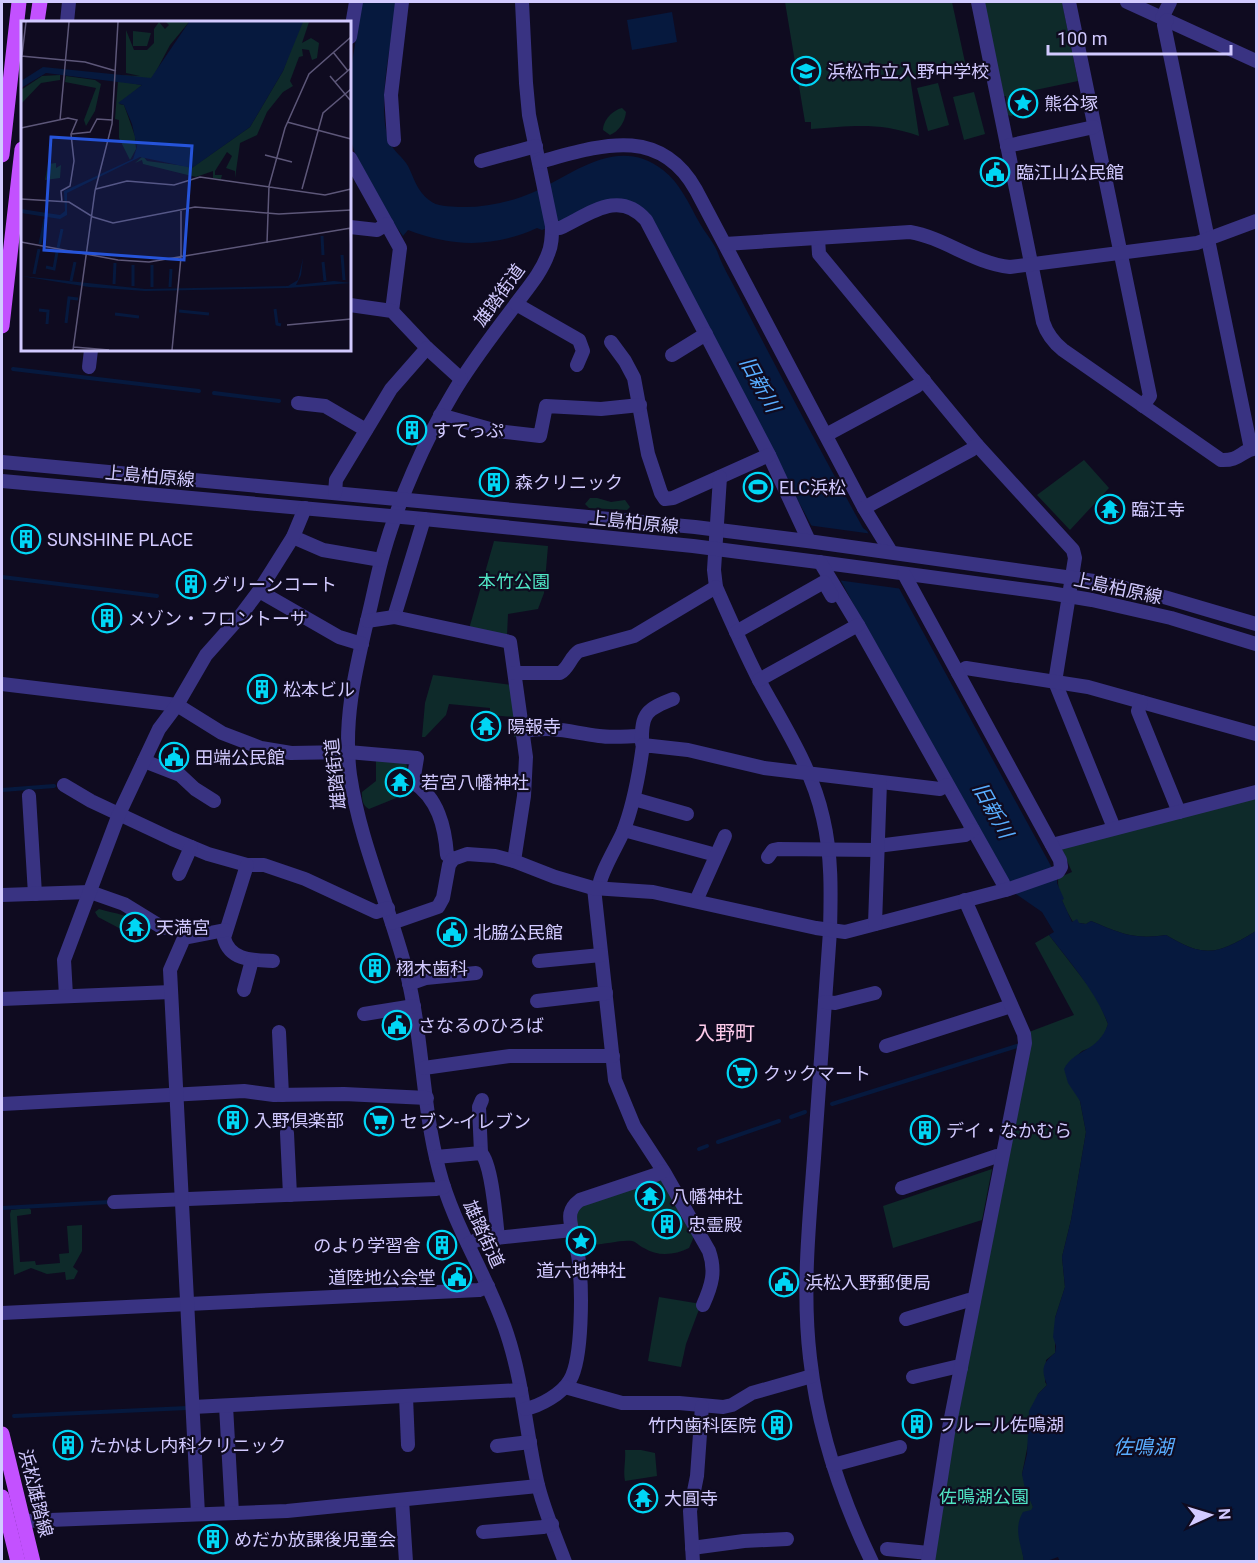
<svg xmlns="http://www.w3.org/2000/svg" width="1258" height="1563" viewBox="0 0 1258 1563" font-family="Roboto,'Noto Sans JP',sans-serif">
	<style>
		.green { fill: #0e2a2a }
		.water { fill: #06193e }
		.pier { fill: #0f0b20 }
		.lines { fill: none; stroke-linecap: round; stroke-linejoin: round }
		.stream { stroke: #06193e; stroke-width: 4 }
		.minor { stroke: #393382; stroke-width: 14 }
		.major { stroke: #c351ff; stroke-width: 15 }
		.labels { text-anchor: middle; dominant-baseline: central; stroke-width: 4.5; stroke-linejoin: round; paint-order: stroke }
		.poi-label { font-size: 18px; fill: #d2caff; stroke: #0f0b20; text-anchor: start }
		.street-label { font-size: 18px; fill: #d2caff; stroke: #0f0b20 }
		.park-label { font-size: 18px; fill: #50e5c4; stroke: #0f0b20 }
		.water-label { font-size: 20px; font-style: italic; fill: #58adff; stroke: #0f0b20 }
		.neighbourhood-label { font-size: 20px; fill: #ffcceb; stroke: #0f0b20 }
		.inset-river { fill: none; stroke: #06193e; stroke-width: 3 }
		.inset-road { fill: none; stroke: #5d5779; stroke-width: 1.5 }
		.view { fill: #2654da; fill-opacity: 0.15; stroke: #2654da; stroke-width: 3 }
		.inset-edge { fill: none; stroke: #d2caff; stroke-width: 3 }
	</style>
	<rect width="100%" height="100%" fill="#0f0b20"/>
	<g class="green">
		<path d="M785,2H952L966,67L910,77L919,136C879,122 853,126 811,129V122H805Z"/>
		<polygon points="984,2 1062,2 1078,81 1021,93 1025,98 1027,119 1024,119 1023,112 1021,109 1017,110 1012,116 1007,115 1006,96 1003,96"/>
		<polygon points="938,83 949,125 928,131 917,88"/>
		<polygon points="974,92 985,134 964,140 953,97"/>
		<path d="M622,108L626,112C625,122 619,131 610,135L603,130C603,120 613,110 622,108Z"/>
		<polygon points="1084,460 1109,488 1070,530 1037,495"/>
		<polygon points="590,498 597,498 611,502 625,500 630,507 627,510 589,508 585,504"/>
		<polygon points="494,541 548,546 544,593 538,609 508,614 507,635 469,629"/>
		<polygon points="433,675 513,685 520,736 514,737 512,717 490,715 490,708 449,704 446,715 425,737 422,737 425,703"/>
		<path d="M376,760L406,763L411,780L409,790L406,794L369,809C362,805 362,799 362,792L376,781Z"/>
		<path d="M1256,796V931C1218,954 1206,959 1166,935C1133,940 1120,933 1091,921L1086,924L1073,922C1066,910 1057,893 1058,878L1072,872L1061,847Z"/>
		<path d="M99,909C116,914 130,915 146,925L142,935L136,937L98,917L95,912Z"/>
		<polygon points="1049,935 1097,997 1108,1024 1104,1037 1095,1046 1082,1051 1067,1065 1080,1101 1086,1132 1071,1220 1062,1257 1065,1287 1055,1318 1055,1353 1046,1360 1045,1382 1047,1385 1038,1394 1022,1474 1033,1507 1022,1549 1024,1561 933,1562 952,1434 1029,1032 1074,1015 1035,943"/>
		<polygon points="992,1169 982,1220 893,1248 883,1206"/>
		<path d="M660,1179L664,1181L693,1232V1239L689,1248C675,1255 658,1257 644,1248C639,1246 637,1242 632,1241C619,1239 595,1248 584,1243C573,1237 576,1218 576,1208Z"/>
		<polygon points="29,1208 31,1210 31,1214 17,1216 20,1262 35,1261 36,1265 60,1263 59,1254 69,1253 67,1226 82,1225 82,1251 73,1267 78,1271 74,1279 66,1280 65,1272 47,1274 31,1268 14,1275 10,1214 11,1210"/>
		<polygon points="659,1297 701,1304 686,1344 681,1367 648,1361"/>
		<path d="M625,1450H641L655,1453L657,1476L625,1481C623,1470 626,1461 625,1450Z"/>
	</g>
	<g class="water">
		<path d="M362,2H397C392,40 376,105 389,141C393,151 403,157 408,166C414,178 417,191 429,200C437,207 449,206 459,207C484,208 511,202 534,192C575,173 618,135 663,170C680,183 689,204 699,222C705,233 715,243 719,256C723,267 731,280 737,292C778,371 820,450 863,528L867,531L894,579L1057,877V883L1064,899L1062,900L1072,922L1077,919L1079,923L1086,924L1091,921C1120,933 1133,940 1166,935C1206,959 1218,954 1256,931V1561L1060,1562L1058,1557L1047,1561H1024C1021,1544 1013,1529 1023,1512L1031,1510L1033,1507L1025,1489L1022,1474L1027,1454L1029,1411L1038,1394L1047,1385C1041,1370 1042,1363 1055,1353L1056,1346L1053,1337L1055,1318L1065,1287L1062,1257L1071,1220L1086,1132L1080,1101L1068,1083L1064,1069C1075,1048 1098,1053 1108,1024C1095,990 1071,964 1049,935L1054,932L1042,912L1013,892L863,622L643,211L580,213L542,230L537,228C493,248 452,247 408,230L403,236L392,221L357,159L350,138V75Z"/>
		<polygon points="672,12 677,42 632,50 627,20"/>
	</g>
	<polygon class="pier" points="807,525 873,534 903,589 837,580"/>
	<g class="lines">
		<g class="stream">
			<polyline points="13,369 199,391"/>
			<polyline points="214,393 279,401"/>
			<polyline points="2,577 157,596"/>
			<polyline points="2,790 54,786"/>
			<polyline points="832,1104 1017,1046"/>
			<polyline points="791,1117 805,1112"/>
			<polyline points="718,1142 779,1121"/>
			<polyline points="699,1149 707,1146"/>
			<polyline points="2,1208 110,1202"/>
			<polyline points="14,1416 187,1408"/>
		</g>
		<g class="minor">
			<path d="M522,2L526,83L529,115L552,226C552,236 552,245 548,254C541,274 525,291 513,308C492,336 470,364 452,395C425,440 398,502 384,551C377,574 373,598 367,621C355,672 343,722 350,775C360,843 390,907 407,974C423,1038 422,1106 439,1170C454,1228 489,1278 507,1334C523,1382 526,1432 537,1481C543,1508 555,1535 565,1562"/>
			<path d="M978,2L1043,322C1047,334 1053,342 1063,350L1221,460C1240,461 1240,451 1256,448"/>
			<polyline points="1069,2 1150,396 1143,406"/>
			<polyline points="1127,2 1256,61"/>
			<polyline points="1162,18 1170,2"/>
			<polyline points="1167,20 1164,25 1251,449"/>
			<polyline points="67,22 69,2"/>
			<polyline points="350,37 356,2"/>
			<polyline points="394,140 391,95 402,2"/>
			<polyline points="1007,146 1094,127"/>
			<polyline points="350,158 400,248 392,311"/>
			<polyline points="481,161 536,146"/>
			<path d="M539,162C599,146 659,124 696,190L864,508L891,552"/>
			<polyline points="350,227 377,230 387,224"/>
			<path d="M552,228H560C590,214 619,189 646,220L769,455L809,541"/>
			<polyline points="818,238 819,254 977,445 1073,550 1075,558 1055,682 1114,828"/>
			<path d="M725,244L910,232C945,238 973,263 1010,267L1197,243L1256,221"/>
			<polyline points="516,304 579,340 583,351 577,365"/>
			<polyline points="350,305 392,311 427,348 461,379"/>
			<polyline points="611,342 625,361 634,378 648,454 661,493 665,499 673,498 769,455"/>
			<polyline points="672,355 706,334"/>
			<polyline points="89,367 91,350"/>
			<polyline points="298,403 325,406 366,430"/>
			<polyline points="440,415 497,431 540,436 546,406 601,409 640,405"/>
			<polyline points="826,435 917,386 924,380"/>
			<polyline points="2,462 695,527 815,542 1094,581 1164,597 1256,624"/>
			<path d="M720,477L714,570L716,587C730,619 744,651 760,682C784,726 812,768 823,818C832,856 831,893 830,931C825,1007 819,1082 814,1158C809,1225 802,1291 810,1358C818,1429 841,1498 872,1562"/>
			<polyline points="2,481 424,519 693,546 826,563 1050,593 1092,600 1171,618 1256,644"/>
			<polyline points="335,493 336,480 391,389 427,348"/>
			<polyline points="864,508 971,450 977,445"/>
			<polyline points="293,537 323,550 381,560"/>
			<polyline points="820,562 858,625 1003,883 1005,890"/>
			<polyline points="259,591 339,637 362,644"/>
			<polyline points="394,617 424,519"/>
			<polyline points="367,621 394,617 510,642 526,757 524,796 514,861"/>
			<polyline points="736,632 824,582 832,596"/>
			<path d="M515,673H560C569,668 570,657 579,651L634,636L716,587"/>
			<polyline points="958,673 966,668 1088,687 1256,734"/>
			<polyline points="759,680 858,625"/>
			<path d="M2,684L177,705L222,733L261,748L291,753L348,752L417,758L413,782C438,798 445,827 447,855L453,859"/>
			<polyline points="1141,702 1138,711 1179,812"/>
			<path d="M523,731C556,726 568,732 599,736C613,738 628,736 642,736"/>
			<path d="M642,743C641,713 647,709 673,699"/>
			<polyline points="144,761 180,775 195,789 214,801"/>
			<polyline points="64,785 91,801 172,839 208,854 247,865 264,865 305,879 376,912 388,908"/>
			<polyline points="29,796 35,894"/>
			<polyline points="634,799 687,814"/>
			<polyline points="624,830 716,855"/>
			<polyline points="1052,845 1256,792"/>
			<polyline points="877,846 965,835 973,830"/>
			<polyline points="768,857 773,850 778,849 877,850"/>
			<path d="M247,865L224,938C230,961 253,960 273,961"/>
			<polyline points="179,874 191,847"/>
			<path d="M594,888L615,1080L634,1126L664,1172L709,1251C716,1271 712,1285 703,1305"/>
			<path d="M599,888C599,875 617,846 623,832C634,804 639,775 643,745L688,750L764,768L940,789L947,785"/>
			<polyline points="2,895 90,892 124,904 163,928"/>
			<polyline points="696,901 725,836"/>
			<polyline points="392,923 438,907 443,898 449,865 453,859 467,854 495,856 514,861 555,877 593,888 653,892 816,928 845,932 1009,889 1058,872 1061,867 1060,860 904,574"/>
			<polyline points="875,924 880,782"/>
			<polyline points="539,961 601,955"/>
			<polyline points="409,984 426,978 476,973"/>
			<polyline points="244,990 252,960"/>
			<polyline points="66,996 64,960 119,814 159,729 177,705 206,655 238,619 259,591 293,537 305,508"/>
			<polyline points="2,999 171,992"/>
			<polyline points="537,1001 606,993"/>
			<polyline points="825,1002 835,1003 875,993"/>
			<polyline points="364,1014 414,1006"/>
			<polyline points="279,1032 282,1095"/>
			<polyline points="886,1046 1011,1006"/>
			<polyline points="424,1068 510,1056 613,1056"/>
			<polyline points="2,1104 244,1091 274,1095 344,1094 427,1098"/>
			<polyline points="287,1133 290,1195"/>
			<polyline points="481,1153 479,1107 482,1100"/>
			<path d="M436,1157L481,1153C492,1164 496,1220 498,1238"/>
			<polyline points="902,1188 997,1156 1002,1157"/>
			<polyline points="114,1202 436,1189 444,1187"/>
			<path d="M572,1230C569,1217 568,1209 580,1200L658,1174L663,1171"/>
			<path d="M468,1244L477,1240L572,1230C574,1240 578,1251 579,1262C582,1288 583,1358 570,1380C562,1394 540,1406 525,1409"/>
			<polyline points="2,1313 479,1290 488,1286"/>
			<polyline points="906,1319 969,1300 974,1300"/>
			<polyline points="913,1377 955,1367 961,1368"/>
			<polyline points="565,1387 622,1403 679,1403 723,1407 732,1405 752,1393 812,1376"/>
			<polyline points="406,1397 408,1445"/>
			<polyline points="226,1406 232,1513"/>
			<polyline points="193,1407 521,1390"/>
			<polyline points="497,1446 530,1442"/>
			<polyline points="833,1465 900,1447"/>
			<polyline points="402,1500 406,1562"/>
			<polyline points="198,1514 170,970 184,938 225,930"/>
			<polyline points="23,1521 287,1511 538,1486"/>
			<polyline points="483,1532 543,1527 552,1524"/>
			<polyline points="692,1548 744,1541 787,1539"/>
			<polyline points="887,1549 929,1553"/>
			<polyline points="693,1562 690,1511 697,1476 702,1406"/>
			<polyline points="928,1562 948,1433 1025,1043 1024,1034 965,900"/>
		</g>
		<g class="major">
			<polyline points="37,22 40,2"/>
			<polyline points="2,155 19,2"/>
			<polyline points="2,326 22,149"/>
			<polyline points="2,1434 33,1562"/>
			<polyline points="2,1497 18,1562"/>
		</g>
	</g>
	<defs>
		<g id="school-ring" transform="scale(1.5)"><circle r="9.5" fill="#0f0b20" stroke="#00d6f5" stroke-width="1.5"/><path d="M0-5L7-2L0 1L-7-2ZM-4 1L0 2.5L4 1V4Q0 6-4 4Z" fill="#00d6f5"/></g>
		<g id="sight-ring" transform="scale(1.5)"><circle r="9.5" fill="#0f0b20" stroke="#00d6f5" stroke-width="1.5"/><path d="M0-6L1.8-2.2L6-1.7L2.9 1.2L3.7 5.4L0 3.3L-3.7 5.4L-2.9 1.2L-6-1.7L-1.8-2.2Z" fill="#00d6f5"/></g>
		<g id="civic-ring" transform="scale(1.5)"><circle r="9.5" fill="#0f0b20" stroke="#00d6f5" stroke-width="1.5"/><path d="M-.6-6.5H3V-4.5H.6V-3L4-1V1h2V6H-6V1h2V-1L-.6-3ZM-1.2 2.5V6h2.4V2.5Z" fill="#00d6f5"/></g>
		<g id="building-ring" transform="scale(1.5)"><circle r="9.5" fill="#0f0b20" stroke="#00d6f5" stroke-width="1.5"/><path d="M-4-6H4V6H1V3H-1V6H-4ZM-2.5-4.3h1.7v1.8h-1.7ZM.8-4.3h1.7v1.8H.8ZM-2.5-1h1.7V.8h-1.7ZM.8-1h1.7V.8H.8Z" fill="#00d6f5"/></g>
		<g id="stadium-ring" transform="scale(1.5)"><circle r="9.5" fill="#0f0b20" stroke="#00d6f5" stroke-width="1.5"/><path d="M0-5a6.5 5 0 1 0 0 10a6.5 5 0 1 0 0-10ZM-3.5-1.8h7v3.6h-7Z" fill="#00d6f5"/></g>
		<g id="temple-ring" transform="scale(1.5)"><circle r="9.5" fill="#0f0b20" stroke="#00d6f5" stroke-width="1.5"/><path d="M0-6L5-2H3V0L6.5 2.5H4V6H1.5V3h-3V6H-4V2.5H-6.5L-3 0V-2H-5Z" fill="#00d6f5"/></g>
		<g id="supermarket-ring" transform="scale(1.5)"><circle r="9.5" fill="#0f0b20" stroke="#00d6f5" stroke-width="1.5"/><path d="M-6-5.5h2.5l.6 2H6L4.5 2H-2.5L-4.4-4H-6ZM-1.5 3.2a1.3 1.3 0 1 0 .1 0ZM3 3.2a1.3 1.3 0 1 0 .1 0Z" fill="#00d6f5"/></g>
	</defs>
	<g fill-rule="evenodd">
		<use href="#school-ring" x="806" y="71"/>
		<use href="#sight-ring" x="1023" y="103"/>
		<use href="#civic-ring" x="995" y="172"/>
		<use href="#building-ring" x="412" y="430"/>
		<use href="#building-ring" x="494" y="482"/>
		<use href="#stadium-ring" x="758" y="487"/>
		<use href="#temple-ring" x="1110" y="509"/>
		<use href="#building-ring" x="26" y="539"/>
		<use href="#building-ring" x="191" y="584"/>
		<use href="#building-ring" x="107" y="618"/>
		<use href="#building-ring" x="262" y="689"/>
		<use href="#temple-ring" x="486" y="726"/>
		<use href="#civic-ring" x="174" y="757"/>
		<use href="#temple-ring" x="400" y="782"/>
		<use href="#temple-ring" x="135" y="927"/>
		<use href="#civic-ring" x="452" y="932"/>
		<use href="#building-ring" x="375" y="968"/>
		<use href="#civic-ring" x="397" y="1025"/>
		<use href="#supermarket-ring" x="742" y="1073"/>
		<use href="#building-ring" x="233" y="1120"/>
		<use href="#supermarket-ring" x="379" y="1121"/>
		<use href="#building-ring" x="925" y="1130"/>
		<use href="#temple-ring" x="650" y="1196"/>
		<use href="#building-ring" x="667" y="1224"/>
		<use href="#sight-ring" x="581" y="1241"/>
		<use href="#building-ring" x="442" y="1245"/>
		<use href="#civic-ring" x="457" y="1277"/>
		<use href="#civic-ring" x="784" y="1282"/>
		<use href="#building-ring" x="917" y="1424"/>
		<use href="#building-ring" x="777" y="1425"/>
		<use href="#building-ring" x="68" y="1445"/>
		<use href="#temple-ring" x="643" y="1498"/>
		<use href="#building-ring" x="213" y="1539"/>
	</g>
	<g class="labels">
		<g class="poi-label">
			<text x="827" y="71">浜松市立入野中学校</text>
			<text x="1044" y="103">熊谷塚</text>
			<text x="1016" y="172">臨江山公民館</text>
			<text x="433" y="430">すてっぷ</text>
			<text x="515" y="482">森クリニック</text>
			<text x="779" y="487">ELC浜松</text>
			<text x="1131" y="509">臨江寺</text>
			<text x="47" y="539">SUNSHINE PLACE</text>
			<text x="212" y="584">グリーンコート</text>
			<text x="128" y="618">メゾン・フロントーサ</text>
			<text x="283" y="689">松本ビル</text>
			<text x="507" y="726">陽報寺</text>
			<text x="195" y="757">田端公民館</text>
			<text x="421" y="782">若宮八幡神社</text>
			<text x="156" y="927">天満宮</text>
			<text x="473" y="932">北脇公民館</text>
			<text x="396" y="968">栩木歯科</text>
			<text x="418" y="1025">さなるのひろば</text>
			<text x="763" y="1073">クックマート</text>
			<text x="254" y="1120">入野倶楽部</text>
			<text x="400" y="1121">セブン-イレブン</text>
			<text x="946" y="1130">デイ・なかむら</text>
			<text x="671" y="1196">八幡神社</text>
			<text x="688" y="1224">忠霊殿</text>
			<text x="421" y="1245" text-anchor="end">のより学習舎</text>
			<text x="581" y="1270" text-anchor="middle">道六地神社</text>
			<text x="436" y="1277" text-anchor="end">道陸地公会堂</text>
			<text x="805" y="1282">浜松入野郵便局</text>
			<text x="938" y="1424">フルール佐鳴湖</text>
			<text x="756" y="1425" text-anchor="end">竹内歯科医院</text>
			<text x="89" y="1445">たかはし内科クリニック</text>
			<text x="664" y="1498">大圓寺</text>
			<text x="234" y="1539">めだか放課後児童会</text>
		</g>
		<g class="street-label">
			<text transform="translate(499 295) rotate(-54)">雄踏街道</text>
			<text transform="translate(150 476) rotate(5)">上島柏原線</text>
			<text transform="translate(634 522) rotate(6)">上島柏原線</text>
			<text transform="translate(1118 588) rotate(12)">上島柏原線</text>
			<text transform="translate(335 774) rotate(-96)">雄踏街道</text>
			<text transform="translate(484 1234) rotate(65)">雄踏街道</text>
			<text transform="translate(36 1493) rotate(76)">浜松雄踏線</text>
		</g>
		<g class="park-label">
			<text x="514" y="581">本竹公園</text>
			<text x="984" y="1496">佐鳴湖公園</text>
		</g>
		<g class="water-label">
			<text transform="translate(760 384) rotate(61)">旧新川</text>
			<text transform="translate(993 810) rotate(61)">旧新川</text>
			<text x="1143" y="1447">佐鳴湖</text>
		</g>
		<g class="neighbourhood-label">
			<text x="725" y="1033">入野町</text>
		</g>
	</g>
	<g transform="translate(21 21)">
		<rect width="330" height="330" fill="#0f0b20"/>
		<path d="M138,1L144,8L148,4L145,1H168L149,24L132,56L129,58L97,54L119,55L105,52V9L113,29H126L133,22V8ZM280,1H288L281,22L290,17L298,22L296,37L291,39L288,29L281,28L282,35L278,36L269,60L272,65L262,71L246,91L236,114L219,122L214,157V150L205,147L211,135L206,131L194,150V154H201L200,158L192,157V150L175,156L122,143L121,139L114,142L122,135L126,140L172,146L229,106L262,50ZM112,10L130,12L126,25H112ZM21,55L39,54V59L20,62L0,83V69ZM45,55L74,59L80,63L74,90L65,105L63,99L75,67L44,61ZM97,60L121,64L98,83L103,84L114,115L115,128L109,139L98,117V99L94,98ZM35,142V147L40,144L39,157L24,159L27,143Z" fill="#0e2a2a"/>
		<path d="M168,1H282L262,50L229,106L171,147L119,136L46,172V194L39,198L0,192V188L39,194L44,190L43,170L112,138L116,126L111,103L103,84L97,82L121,64L25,52L0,67V60L22,46L130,57ZM282,237L280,254L275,264L313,260L330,262L267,267L124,270L68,266L0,255L124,268L267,265L277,259Z" fill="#06193e"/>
		<path class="inset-river" d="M301,215L302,234M19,223L24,198M37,227L41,208M321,234L323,259M302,241L304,260M25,246L33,248L36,231M13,253L18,228M50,260L54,241M93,263L94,242M112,265V244M131,266V244M149,266L150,248M254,288L256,303L260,304M18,289L27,290L26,303M158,290L188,293M94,293L118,296M45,302L48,277L57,278"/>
		<path class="inset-road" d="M312,31L327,50M1,34L5,1M0,35L64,41L95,50M309,55L329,79M314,61L330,47M39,99L48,1M266,101L330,118M0,107L47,97L56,99L50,113L53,140L49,165L40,170L41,181M50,113L69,111L76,98L91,99M244,134L271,141M75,168L106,160L153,164L179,156L304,174L330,168M281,168L302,92L330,68M0,178L48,181L72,196L92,202L174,186L258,193L330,189M329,207L330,229M0,221L97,239L128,241L330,207M246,222L248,165L264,107L288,53L330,16M160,236V190M266,304L330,298M53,326L88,329M52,329L74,170L91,103L97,1M151,329L160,236"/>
		<path class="view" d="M30,116L171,125L163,239L23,229Z"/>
		<rect width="330" height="330" class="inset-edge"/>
	</g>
	<rect width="1258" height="1563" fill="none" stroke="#d2caff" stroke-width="6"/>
	<g transform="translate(1210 1515) rotate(86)" stroke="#0f0b20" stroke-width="4.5" paint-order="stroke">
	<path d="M0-4.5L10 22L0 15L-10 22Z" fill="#d2caff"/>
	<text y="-9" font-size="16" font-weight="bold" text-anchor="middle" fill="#d2caff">N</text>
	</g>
	<path d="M1048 45v9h183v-9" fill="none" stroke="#d2caff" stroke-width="3"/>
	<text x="1057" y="45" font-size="18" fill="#d2caff" stroke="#0f0b20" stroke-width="4.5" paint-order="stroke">100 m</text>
</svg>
